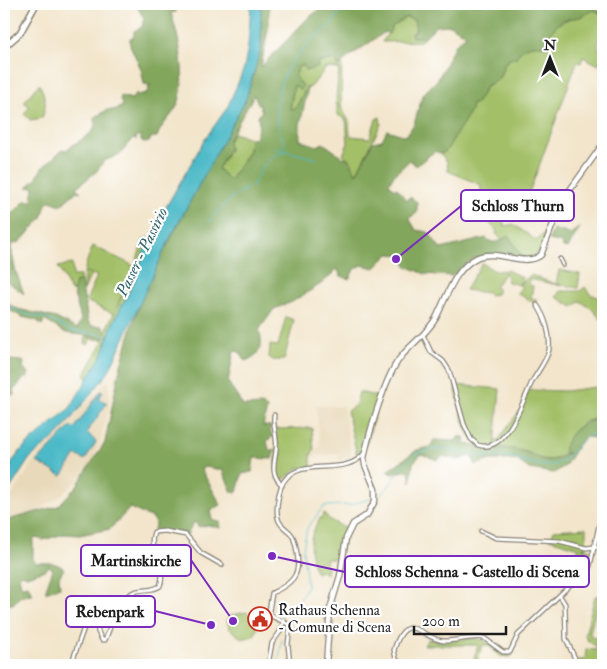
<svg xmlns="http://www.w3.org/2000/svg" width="607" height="669" viewBox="0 0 607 669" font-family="'IM FELL Double Pica',serif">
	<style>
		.built { fill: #e8d9ba }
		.green { fill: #a3c067; stroke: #606e42 }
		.forest { fill: #82a65c; stroke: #4f613c; fill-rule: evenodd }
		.water { fill: #4cb9c7; stroke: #346a72 }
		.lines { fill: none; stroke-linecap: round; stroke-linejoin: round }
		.stream { stroke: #4cb9c7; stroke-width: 1 }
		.street-casing { stroke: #878074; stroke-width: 5.5 }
		.secondary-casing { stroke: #878074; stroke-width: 7 }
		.primary-casing { stroke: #878074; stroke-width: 8 }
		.street { stroke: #fff; stroke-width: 3 }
		.secondary { stroke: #fff; stroke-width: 4.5 }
		.primary { stroke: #fff; stroke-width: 5 }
		.labels { text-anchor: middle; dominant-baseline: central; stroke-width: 4.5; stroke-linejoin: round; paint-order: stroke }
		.poi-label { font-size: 15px; fill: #1c1c1c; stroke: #fff; text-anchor: start }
		.water-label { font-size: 16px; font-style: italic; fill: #326369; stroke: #fff }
		.leader { fill: none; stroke: #7b2cbf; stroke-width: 2 }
		.callout-dot { fill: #7b2cbf; stroke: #fff; stroke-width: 2 }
		.callout { fill: #fff; stroke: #7b2cbf; stroke-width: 2 }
		.callout-label { font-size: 16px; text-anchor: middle; font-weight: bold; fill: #1c1c1c }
	</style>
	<rect width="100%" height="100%" fill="#fff"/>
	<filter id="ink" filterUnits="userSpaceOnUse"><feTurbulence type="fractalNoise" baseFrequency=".02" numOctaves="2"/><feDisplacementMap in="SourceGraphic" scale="10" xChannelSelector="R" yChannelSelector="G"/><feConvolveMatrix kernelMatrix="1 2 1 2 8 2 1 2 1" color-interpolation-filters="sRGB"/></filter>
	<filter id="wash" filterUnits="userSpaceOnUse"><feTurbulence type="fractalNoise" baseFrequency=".0096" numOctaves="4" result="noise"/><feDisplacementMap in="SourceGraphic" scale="20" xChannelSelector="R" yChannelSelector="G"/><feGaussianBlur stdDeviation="1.12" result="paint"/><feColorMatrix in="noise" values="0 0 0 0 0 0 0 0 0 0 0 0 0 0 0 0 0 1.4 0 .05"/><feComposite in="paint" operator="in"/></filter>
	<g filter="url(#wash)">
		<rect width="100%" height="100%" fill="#f2e5cb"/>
		<g class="built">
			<polygon points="109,379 109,407 99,444 91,463 77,481 58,498 29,515 4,521 4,508 36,458"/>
			<polygon points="316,406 343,406 352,458 339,461 338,453 311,457 320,445"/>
		</g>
		<g class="green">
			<path d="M594,10L603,15L598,46L603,56V67L583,57L581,63L577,62L531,188L517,211L512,202L481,194V185L448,171L447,162L441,154L446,151L472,104L476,103L487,85C506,80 497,71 509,59L517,56L516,53C525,44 537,43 548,46C548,43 548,37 549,34C554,20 581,16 594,10Z"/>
			<polygon points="406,17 414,20 416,27 412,37 425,37 421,41 382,42 392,27"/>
			<polygon points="336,59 339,67 342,64 341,107 349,121 350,136 370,138 376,119 380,117 381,124 356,174 351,161 343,155 348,143 346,120 338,115 336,98 339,69 326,68 311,87 306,88 296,108 290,109 297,67"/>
			<path d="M39,84C46,96 47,105 42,118L30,120L24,113L30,107L24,102Z"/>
			<polygon points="233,133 250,138 249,151 230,180 218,169 229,149 228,141"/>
			<path d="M494,208L506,209L499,210L505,226L513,224L537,241L543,234L547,235C542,248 539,258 523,258L508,236L502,240L496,234L497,231L486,220L487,214Z"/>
			<polygon points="149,238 136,278 112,325 103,353 88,379 84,376 104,340 90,339 88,345 85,343 86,337 104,338 108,325 131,277 144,239"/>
			<path d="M93,246L134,266L114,314L86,301L97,276L86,272L91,274L84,290C82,273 86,262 93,246Z"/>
			<polygon points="482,263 495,271 507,270 523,278 519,285 508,282 505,272 495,287 498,289 496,294 489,295 488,293 465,290"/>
			<polygon points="72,264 73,276 80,276 81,281 75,282 73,291 71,291 58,267"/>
			<polygon points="559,270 580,274 578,288 556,284"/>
			<polygon points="531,275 561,286 530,279 529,285 533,286 531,298 537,299 534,303 517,293 522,286 519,285"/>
			<polygon points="585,287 590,294 603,299 603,322 592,309 580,301 573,307 556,297 560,291 580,291"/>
			<polygon points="286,317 294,320 284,360 273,360 269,357 270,345 278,346"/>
			<path d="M455,385L500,389L495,444L522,408L529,390L566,391L603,386V416L584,422L574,432L569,453L551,460L539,459L526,452L497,447L495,445C466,459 459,402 455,385Z"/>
			<polygon points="359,392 380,397 367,442 357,455 347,411 356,405"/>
			<path d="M312,428L314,450L311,455V467L298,468L282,481C270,471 281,447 275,429Z"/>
			<path d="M324,513L330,520L347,529L338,558L341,559H326L327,573H324L323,570L316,573C307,549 308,535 324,513Z"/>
			<polygon points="586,528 586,547 582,548 591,550 593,553 589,564 584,570 584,565 575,558 579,548 550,539 554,530"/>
			<polygon points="595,596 600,596 590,632 591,636 599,640 597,644 599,647 600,663 580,665 578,660 585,660 586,649 597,650 597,647 588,641 585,635"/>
			<polygon points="247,612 259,625 254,636 242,639 229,628 227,620 231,615"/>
			<path d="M428,639C446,645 467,635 483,640C492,643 498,656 509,654L511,657L500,656L488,645H483L477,659L486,665H468L473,663L478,645H424Z"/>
		</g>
		<g class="forest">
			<path d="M135,4H176V12L171,13C179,37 187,74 179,101C175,115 161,123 157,137H152L149,142L145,143L141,140V135L136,137V140L134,138L120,154L104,161L97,171L76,188L81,192L77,191L61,205L50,201L46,204L42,218L20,242L15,243L11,247L15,269L24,294L4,279V222L25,201H32L34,187H27L35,180L42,168L63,149L66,150L91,133L95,126L94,118L107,110H114L123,106L120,100L121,96L132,99L136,93L138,95L146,93L149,89L147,87L151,85L144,84L141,69L130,45V38L134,37V31L142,27L144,18Z"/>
			<path d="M261,4H269V24L261,67L307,19L326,4H603V15L594,10L580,17L562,20L549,34L548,46C532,43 522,46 516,58C496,59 509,79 487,85L476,104H472L471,110L446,151L441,154L435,151L416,166L410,160L393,176L389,184L395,189L397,188L406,200L410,197L417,202V213L409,218L416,230L428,232L441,249L486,238C494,246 501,241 508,235L523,258C486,254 480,250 452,276L425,274L406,266L402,255L389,254L375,268L362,265L354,270L349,279L341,276L337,269L324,282L292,302L274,309L259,330C264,346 261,355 245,361L240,352L234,351L228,382L243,406L263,405L267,408L263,426H271L270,432L274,436L267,441L269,450H275L272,459L254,458L252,472L242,474L237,492H232L222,470L205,467L201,469L221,505L210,511L212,519L220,522V528L208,525L199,527L194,522L187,535C177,533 162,529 153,534L155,525L154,519L130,508L110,529L80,535L64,534L43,540L36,538L33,540V559L36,563C46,563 56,561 64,569L59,577L60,587L45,592L53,569L48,566L45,570L27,576L21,574L19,576L21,586L28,585L32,594L21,596L13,604H9L7,611H4V521L58,506L76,487L105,442L119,372L132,326L146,286L211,161L246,99L261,48ZM406,17L414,20L416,31L411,33L412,37H425L436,26L450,25L466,35L455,45L438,79L423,94L414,124L406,136L387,130L382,140L373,142L356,174L347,157L344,158L323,143L317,146L300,140V125L308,88L306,87L296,108L290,109L294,85L300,90L303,86L296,76L298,67L303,65L306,71L318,67V62L335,59L339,67L346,59L385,32L389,34L392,27ZM254,95L262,111L258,116L259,125L255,139L250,138L249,151L230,180L218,169L229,149L228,141Z"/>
			<polygon points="580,227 568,248 563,247 560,242 549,240 553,229 570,234"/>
			<polygon points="81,281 88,321 92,326 102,326 106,333 104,338 66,333 44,320 42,325 36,320 22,317 4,307 4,302 18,309 56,318 77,329 81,319 73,291 75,282"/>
			<polygon points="4,357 9,357 9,360 22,361 24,362 23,369 29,373 27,379 25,377 13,391 15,394 4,400 4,377 9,373 4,367"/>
			<path d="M598,419L595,429L603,433V439L586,437L579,443L565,466L554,473L529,469L517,460H490L476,465L471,456L458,460L443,456L437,460L421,454L413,463L411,482L409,470L391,474L387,471L417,450L430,447L434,440L456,441L458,437H464L465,443C485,450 505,445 526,452C535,455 541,461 551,460C558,460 564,456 569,453H564C565,434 581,422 598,419Z"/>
			<polygon points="357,564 406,566 408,574 400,573 372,580 344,576 346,572 356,571"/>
		</g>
		<g class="water">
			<polygon points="251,4 261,4 261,48 246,99 169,240 108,373 58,435 30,458 4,498 4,472 23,448 70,408 103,353 112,325 136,278 146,245 157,228 158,221 205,139 227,108 238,83 244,68 248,46"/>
			<polygon points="101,391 103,392 99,399 107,403 87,432 96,442 85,460 76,455 62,476 37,462 71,426 74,429"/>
		</g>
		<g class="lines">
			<g class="stream">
				<polyline points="589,4 603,6"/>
				<polyline points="274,148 317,159"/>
				<path d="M286,148C263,96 286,58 327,28C331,25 334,20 337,16C341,11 347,8 352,4"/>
				<polyline points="208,222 232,197 253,185 264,165 272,157 286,151"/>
				<polyline points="4,304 25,314 49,319 71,331 99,334 111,340"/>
				<path d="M376,497C395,489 398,457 425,451C448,446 459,453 481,456C491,458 501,456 511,457C525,460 542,469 556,464C569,460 576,445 587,436L603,434"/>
				<polyline points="289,620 307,586 303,549 307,528 324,506 350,505 372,498"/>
				<polyline points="278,665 282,640"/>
			</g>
		</g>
	</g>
	<g filter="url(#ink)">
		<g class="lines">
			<g class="street-casing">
				<g id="street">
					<polyline points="560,259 563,265"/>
					<path d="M423,335L431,352L443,361L449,370L464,424L471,439L478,445C507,455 523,399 533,380C538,371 547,360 549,350C551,335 545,316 537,305"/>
					<path d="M274,415C273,424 275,430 276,439C279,457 266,470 282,485"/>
					<polyline points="481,531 496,538 559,541 586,548 603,546"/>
					<polyline points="560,596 565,604 566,639 578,665"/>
					<path d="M71,665L88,616L95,605L98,632L102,640H105C112,625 117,597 137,591C145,589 153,591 160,586C168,562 146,553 154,532L165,531L186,535L201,553L222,565"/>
					<polyline points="268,665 272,643 280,632 284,620"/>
					<path d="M290,665L288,645L290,625L273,617L269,611L272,593C291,584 301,576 297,553C296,547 295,540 292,535C288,529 282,528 279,521C275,513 278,495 281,487C293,453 347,480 365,452"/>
					<path d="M402,665L396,659L394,650C407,607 423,640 444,641C458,641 471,636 484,638L503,652H510L518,635L590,566L603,507"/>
				</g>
			</g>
			<g class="secondary-casing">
				<path id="secondary" d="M326,665L330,609L340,576L346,538L353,524L367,515L375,501V489L365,465L364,458C369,433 385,377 400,358C411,344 427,334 436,318C447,297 454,268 478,257C498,249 525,268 541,255L562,201L603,144"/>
			</g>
			<g class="primary-casing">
				<polyline id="primary" points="4,47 20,33 36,4"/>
			</g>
			<use href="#street" class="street"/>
			<use href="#secondary" class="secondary"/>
			<use href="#primary" class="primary"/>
		</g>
	</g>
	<defs>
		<g id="civic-ring" transform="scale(1.25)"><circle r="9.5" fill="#fff" stroke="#c8321e" stroke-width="1.5"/><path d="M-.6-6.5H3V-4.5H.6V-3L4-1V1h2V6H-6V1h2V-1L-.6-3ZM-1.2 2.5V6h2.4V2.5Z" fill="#c8321e"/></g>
	</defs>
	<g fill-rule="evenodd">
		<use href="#civic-ring" x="260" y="619"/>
	</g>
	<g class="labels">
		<g class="poi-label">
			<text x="278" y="610">Rathaus Schenna<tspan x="278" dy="17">- Comune di Scena</tspan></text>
		</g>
		<g class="water-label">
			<text transform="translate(142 252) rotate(-64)">Passer - Passirio</text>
		</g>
	</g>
	<path class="leader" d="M396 259L461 206M233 621L191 560M272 556L345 572M211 625L155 611"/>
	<g class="callout-dot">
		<circle cx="396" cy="259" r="5"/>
		<circle cx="233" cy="621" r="5"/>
		<circle cx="272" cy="556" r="5"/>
		<circle cx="211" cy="625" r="5"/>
	</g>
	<g class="callout">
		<rect x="461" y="190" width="113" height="31" rx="5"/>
		<rect x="81" y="545" width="110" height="31" rx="5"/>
		<rect x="345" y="556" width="244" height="31" rx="5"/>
		<rect x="66" y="596" width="89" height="31" rx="5"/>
	</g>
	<g class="callout-label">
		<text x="518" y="211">Schloss Thurn</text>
		<text x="136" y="566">Martinskirche</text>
		<text x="467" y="577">Schloss Schenna - Castello di Scena</text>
		<text x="110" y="617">Rebenpark</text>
	</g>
	<rect width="607" height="669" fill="none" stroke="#fff" stroke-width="20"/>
	<g transform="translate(550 58)" stroke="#ffffff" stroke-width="4" paint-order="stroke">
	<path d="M0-4L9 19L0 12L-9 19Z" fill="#1c1c1c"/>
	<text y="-8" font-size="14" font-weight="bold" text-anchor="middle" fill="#1c1c1c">N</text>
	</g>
	<path d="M414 626v8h92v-8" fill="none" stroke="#1c1c1c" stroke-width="2.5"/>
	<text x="422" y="626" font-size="15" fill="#1c1c1c" stroke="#ffffff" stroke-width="4" paint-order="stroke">200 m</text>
</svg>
